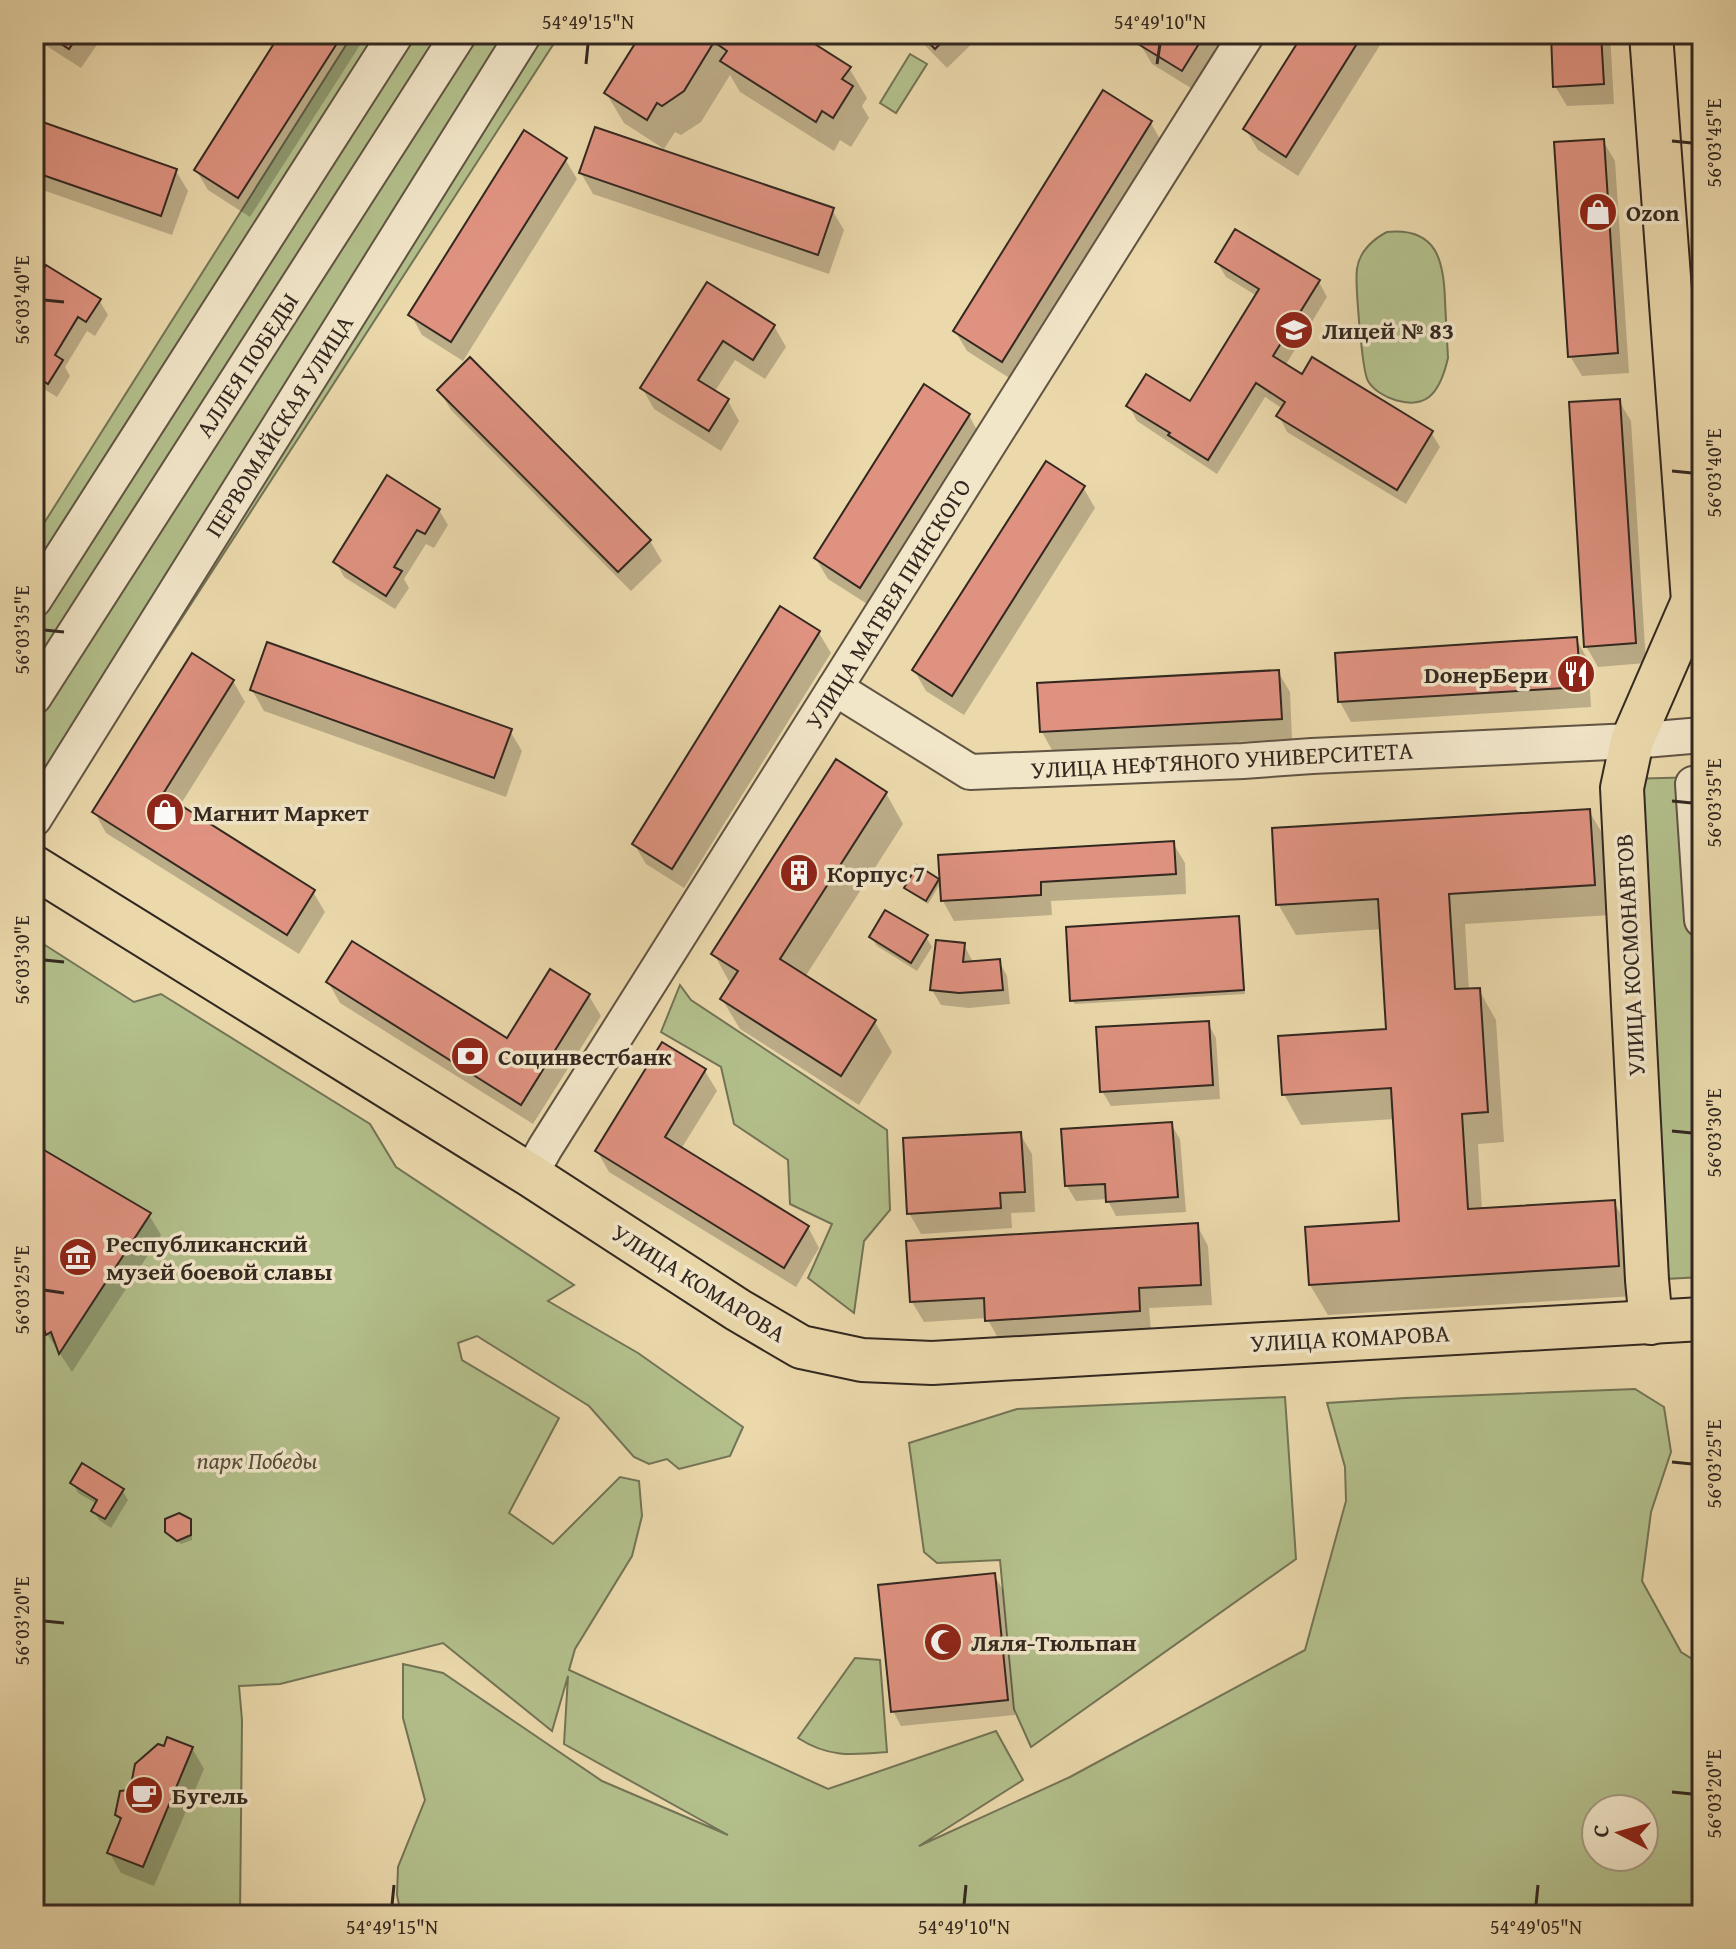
<svg xmlns="http://www.w3.org/2000/svg" width="1736" height="1949" viewBox="0 0 1736 1949" font-family="'Gentium Book Plus',serif">
	<style>
		.green { fill: #b3c08c; stroke: #737456; stroke-width: 2; fill-rule: evenodd }
		.shadow { fill: #0003 }
		.building { fill: #df9280; stroke: #332820; stroke-width: 2 }
		.lines { fill: none; stroke-linecap: round; stroke-linejoin: round }
		.minor-casing { stroke: #615443; stroke-width: 38 }
		.major-casing { stroke: #332820; stroke-width: 46 }
		.minor { stroke: #f2e6c9; stroke-width: 34 }
		.major { stroke: #ebd9ac; stroke-width: 42 }
		.ticks { fill: none; stroke: #332820; stroke-width: 3 }
		.labels { text-anchor: middle; dominant-baseline: central; stroke-width: 7; stroke-linejoin: round; paint-order: stroke }
		.poi-label { font-size: 24px; font-weight: bold; fill: #332820; stroke: #f2e6c9; text-anchor: start }
		.street-label { font-size: 24px; fill: #332820; stroke: #f2e6c9 }
		.park-label { font-size: 24px; font-style: italic; fill: #534e3b; stroke: #f2e6c9 }
		.neatline { fill: none; stroke: #332820; stroke-width: 3 }
		.ticks-label { font-size: 20px; text-anchor: middle; fill: #332820 }
	</style>
	<rect width="100%" height="100%" fill="#ebd9ac"/>
	<filter id="stains"><feTurbulence type="fractalNoise" baseFrequency=".0025" numOctaves="4"/><feColorMatrix values="0 0 0 0 .2 0 0 0 0 .09 0 0 0 0 .02 0 0 0 .5 -.17"/></filter>
	<radialGradient id="worn" r=".72"><stop offset=".6" stop-color="#630" stop-opacity="0"/><stop offset="1" stop-color="#630" stop-opacity=".3"/></radialGradient>
	<g class="green">
		<polygon points="353,34 560,34 57,811 34,799 34,539"/>
		<polygon points="910,54 927,64 896,113 880,103"/>
		<path d="M1387,232C1437,227 1444,261 1445,301C1446,320 1447,339 1448,358C1445,371 1439,389 1429,397C1412,410 1378,398 1368,381C1362,371 1355,282 1357,269C1359,252 1373,239 1387,232Z"/>
		<polygon points="1702,777 1702,1277 1647,1280 1624,779"/>
		<path d="M34,938L134,1002L161,994L370,1124L396,1167L574,1285L548,1301L638,1353L743,1427L730,1456L679,1469L667,1459L649,1464L634,1457L589,1406L477,1336L458,1343L462,1360L559,1418L509,1513L553,1544L620,1477L639,1481L642,1516L632,1556L575,1649L569,1670L828,1789L996,1731L1023,1780L919,1846L1070,1777L1305,1650L1346,1501L1345,1467L1327,1403L1405,1398L1635,1389L1664,1407L1671,1452L1651,1512L1642,1581L1681,1652L1702,1665V1915H401L397,1895L398,1867L425,1800L403,1718V1664L443,1673L602,1781L728,1835L564,1744L568,1676L552,1731L443,1643L280,1684L239,1686L242,1720L240,1915H34ZM1596,1809H1644V1857H1596Z"/>
		<polygon points="680,985 691,1000 887,1130 890,1210 864,1241 854,1313 808,1278 832,1224 790,1204 788,1160 734,1124 721,1067 661,1032"/>
		<polygon points="1285,1397 1296,1559 1031,1747 1014,1709 1000,1560 937,1563 924,1552 909,1443 1017,1409"/>
		<path d="M855,1658L880,1660L887,1752C853,1755 829,1758 798,1738Z"/>
	</g>
	<g class="shadow">
		<polygon points="34,34 102,34 103,36 81,68 34,38"/>
		<polygon points="283,34 358,34 362,42 250,217 208,190 196,170"/>
		<polygon points="643,34 795,34 849,68 867,98 862,106 869,118 851,147 840,140 834,151 740,92 730,75 701,122 681,135 675,132 664,149 624,123 606,93"/>
		<polygon points="914,34 982,34 947,68"/>
		<polygon points="1147,34 1228,34 1194,90 1152,64 1140,44"/>
		<polygon points="1306,34 1387,34 1298,176 1258,150 1246,130"/>
		<polygon points="1553,34 1610,34 1614,104 1567,106 1555,86"/>
		<polygon points="34,121 176,171 188,191 172,235 34,187"/>
		<polygon points="1151,123 1162,143 1014,381 967,351 955,331"/>
		<polygon points="1603,141 1615,161 1629,373 1582,376 1570,356"/>
		<polygon points="565,159 577,179 463,361 422,335 411,315"/>
		<polygon points="581,173 832,210 844,230 829,274 593,194"/>
		<polygon points="1217,262 1319,282 1327,297 1285,366 1302,377 1431,432 1440,447 1406,504 1287,432 1279,416 1283,409 1265,397 1217,474 1137,421 1129,406 1190,404 1257,296 1226,277"/>
		<polygon points="707,284 774,326 786,347 765,379 735,360 715,391 728,401 739,421 721,451 654,409 642,388"/>
		<polygon points="34,289 99,300 108,315 95,336 87,331 65,367 70,376 57,397 34,383"/>
		<polygon points="439,390 650,541 662,561 631,591 451,410"/>
		<polygon points="1619,401 1631,421 1646,663 1598,667 1586,646"/>
		<polygon points="969,415 980,436 872,607 828,579 816,559"/>
		<polygon points="1083,487 1095,508 964,715 926,691 914,670"/>
		<polygon points="439,510 448,525 434,548 426,544 404,579 409,588 395,609 344,577 336,562"/>
		<polygon points="781,609 819,633 831,653 684,888 646,864 634,844"/>
		<polygon points="1576,639 1588,660 1591,707 1351,722 1340,702"/>
		<polygon points="1278,672 1290,692 1292,739 1053,752 1042,732"/>
		<polygon points="233,681 245,702 179,807 313,892 325,912 299,954 106,833 95,813"/>
		<polygon points="252,690 510,731 522,751 506,797 264,711"/>
		<polygon points="886,793 903,824 805,977 875,1022 892,1052 859,1105 740,1029 722,999 731,985 714,954"/>
		<polygon points="1589,811 1607,841 1611,915 1465,924 1469,990 1479,990 1496,1020 1504,1142 1478,1144 1482,1210 1614,1202 1631,1233 1635,1296 1328,1315 1310,1285 1401,1223 1395,1119 1301,1125 1284,1094 1388,1031 1382,929 1296,935 1278,904"/>
		<polygon points="1173,843 1185,863 1186,894 1051,901 1052,915 954,921 943,901"/>
		<polygon points="938,880 940,884 928,904 909,892 906,888"/>
		<polygon points="1238,918 1240,923 1245,994 1075,1004 1072,1000"/>
		<polygon points="871,937 926,937 932,947 917,971 877,946"/>
		<polygon points="964,945 972,960 972,963 999,961 1007,976 1010,1004 969,1008 941,1005 932,990"/>
		<polygon points="328,982 507,1041 589,996 601,1016 533,1124 340,1003"/>
		<polygon points="1208,1023 1216,1038 1220,1099 1111,1106 1102,1091"/>
		<polygon points="663,1045 705,1071 717,1091 681,1149 808,1227 819,1248 796,1287 609,1172 597,1151"/>
		<polygon points="1171,1124 1180,1139 1186,1212 1116,1216 1107,1199 1076,1201 1067,1186"/>
		<polygon points="1020,1134 1032,1154 1035,1212 1011,1213 1012,1228 921,1234 909,1213"/>
		<polygon points="34,1171 149,1215 161,1235 72,1372 47,1334 34,1294"/>
		<polygon points="1197,1225 1208,1246 1212,1305 1149,1308 1151,1331 999,1340 987,1318 924,1322 912,1302"/>
		<polygon points="73,1483 122,1490 128,1500 111,1528 99,1520 93,1510 97,1504 78,1493"/>
		<polygon points="190,1521 192,1525 192,1540 181,1544 170,1536 167,1532"/>
		<polygon points="994,1575 1003,1590 1015,1715 901,1726 893,1711"/>
		<polygon points="192,1748 204,1769 154,1886 121,1873 109,1852 121,1822 117,1815 132,1792"/>
	</g>
	<g class="building">
		<polygon points="46,34 79,34 69,49"/>
		<polygon points="280,34 343,34 238,198 194,170"/>
		<polygon points="641,34 799,34 851,67 842,79 853,86 833,118 822,111 816,122 720,61 727,51 714,42 684,91 662,106 657,103 647,120 604,93"/>
		<polygon points="920,34 950,34 935,49"/>
		<polygon points="1144,34 1205,34 1182,71 1138,44"/>
		<polygon points="1303,34 1363,34 1286,157 1243,129"/>
		<polygon points="1551,34 1601,34 1604,84 1553,87"/>
		<polygon points="1103,90 1152,121 1002,362 953,331"/>
		<polygon points="34,119 177,169 161,216 34,172"/>
		<polygon points="595,127 834,208 818,255 579,173"/>
		<polygon points="524,130 567,158 451,342 408,315"/>
		<polygon points="1604,139 1618,353 1568,357 1554,142"/>
		<polygon points="1235,229 1320,280 1273,356 1302,374 1312,357 1433,431 1397,490 1276,416 1285,402 1256,383 1208,460 1168,435 1170,433 1126,406 1146,374 1190,401 1259,289 1215,262"/>
		<polygon points="46,265 101,299 86,322 78,317 55,355 63,360 48,384 34,375 34,285"/>
		<polygon points="707,282 775,325 753,360 723,341 698,380 729,399 709,431 640,388"/>
		<polygon points="470,357 651,540 618,572 437,390"/>
		<polygon points="924,384 970,414 860,588 814,558"/>
		<polygon points="1620,399 1636,643 1584,647 1569,402"/>
		<polygon points="1046,461 1085,486 952,696 912,670"/>
		<polygon points="387,475 440,509 425,534 417,530 394,567 402,571 386,596 333,562"/>
		<polygon points="780,606 820,631 672,869 632,844"/>
		<polygon points="1577,637 1581,687 1338,702 1335,653"/>
		<polygon points="267,642 512,729 494,778 250,690"/>
		<polygon points="192,653 234,680 163,794 315,890 287,935 92,812"/>
		<polygon points="1279,670 1282,719 1040,732 1037,683"/>
		<polygon points="836,759 887,792 780,959 876,1020 841,1076 720,999 738,971 711,954"/>
		<polygon points="1590,809 1595,885 1449,894 1455,989 1480,988 1488,1112 1462,1114 1468,1209 1615,1200 1619,1266 1309,1285 1305,1227 1399,1221 1391,1088 1282,1095 1278,1036 1386,1029 1378,899 1276,905 1272,828"/>
		<polygon points="1174,841 1176,874 1041,882 1041,895 941,901 938,855"/>
		<polygon points="917,865 939,879 926,901 904,888"/>
		<polygon points="885,910 928,935 911,963 869,937"/>
		<polygon points="1239,916 1244,990 1070,1001 1066,927"/>
		<polygon points="936,940 965,943 963,962 1000,959 1003,990 959,993 930,990"/>
		<polygon points="352,941 507,1038 550,969 590,994 521,1105 326,982"/>
		<polygon points="1209,1021 1213,1085 1100,1092 1096,1027"/>
		<polygon points="662,1042 706,1069 665,1137 809,1226 784,1268 595,1151"/>
		<polygon points="1172,1122 1178,1197 1106,1202 1105,1184 1065,1186 1061,1129"/>
		<polygon points="1021,1132 1025,1192 1000,1193 1001,1208 907,1214 903,1138"/>
		<polygon points="44,1150 151,1213 59,1354 51,1332 46,1335 34,1300 34,1167"/>
		<polygon points="1198,1223 1201,1285 1139,1288 1140,1311 985,1321 984,1298 910,1302 906,1241"/>
		<polygon points="82,1463 124,1489 105,1519 91,1511 97,1500 70,1483"/>
		<polygon points="179,1513 191,1519 191,1535 177,1541 165,1532 165,1519"/>
		<polygon points="995,1573 1008,1700 891,1712 878,1585"/>
		<polygon points="167,1737 193,1747 143,1867 107,1853 121,1818 115,1815 120,1791 130,1790 135,1764 158,1744 164,1746"/>
	</g>
	<g class="lines">
		<g class="minor-casing">
			<g id="minor">
				<polyline points="34,600 396,34"/>
				<polyline points="835,688 970,772 1243,761 1312,756 1632,741 1702,735"/>
				<polyline points="34,697 459,34"/>
				<polyline points="1693,784 1702,920"/>
				<polyline points="34,819 524,34"/>
				<polyline points="530,1175 545,1148 1247,34"/>
			</g>
		</g>
		<g class="major-casing">
			<g id="major">
				<polyline points="1651,34 1693,601 1702,622"/>
				<polyline points="34,867 530,1175 738,1310 801,1347 862,1360 932,1363 1702,1319"/>
				<polyline points="1651,1323 1647,1280 1622,788 1632,741 1693,601"/>
			</g>
		</g>
		<use href="#minor" class="minor"/>
		<use href="#major" class="major"/>
	</g>
	<path class="ticks" d="M586,64L588,44M1157,64L1160,44M1672,141L1692,143M44,300L64,302M1672,471L1692,473M44,630L64,632M1672,801L1692,803M44,960L64,962M1672,1131L1692,1133M44,1290L64,1293M1672,1462L1692,1464M44,1621L64,1623M1672,1792L1692,1794M392,1905L394,1885M964,1905L966,1885M1536,1905L1538,1885"/>
	<defs>
		<g id="shop-disc" transform="scale(2)"><circle r="9.5" fill="#8f2418" stroke="#f2e6c9"/><path d="M-5-2.5h2.3a2.7 3.5 0 0 1 5.4 0H5L5.5 6h-11ZM-1.5-2.5h3a1.5 2.3 0 0 0-3 0Z" fill="#fff"/></g>
		<g id="school-disc" transform="scale(2)"><circle r="9.5" fill="#8f2418" stroke="#f2e6c9"/><path d="M0-5L7-2L0 1L-7-2ZM-4 1L0 2.5L4 1V4Q0 6-4 4Z" fill="#fff"/></g>
		<g id="restaurant-disc" transform="scale(2)"><circle r="9.5" fill="#8f2418" stroke="#f2e6c9"/><path d="M-5-6h1v4h1v-4h1v4h1v-4h1v5L-1.5 .5V6h-2V.5L-5-1ZM5-6V6H3V1.5H1.5Q1.5-4 5-6Z" fill="#fff"/></g>
		<g id="building-disc" transform="scale(2)"><circle r="9.5" fill="#8f2418" stroke="#f2e6c9"/><path d="M-4-6H4V6H1V3H-1V6H-4ZM-2.5-4.3h1.7v1.8h-1.7ZM.8-4.3h1.7v1.8H.8ZM-2.5-1h1.7V.8h-1.7ZM.8-1h1.7V.8H.8Z" fill="#fff"/></g>
		<g id="bank-disc" transform="scale(2)"><circle r="9.5" fill="#8f2418" stroke="#f2e6c9"/><path d="M-6-4H6V4H-6ZM0-2.3a2.3 2.3 0 1 0 0 4.6a2.3 2.3 0 1 0 0-4.6Z" fill="#fff"/></g>
		<g id="museum-disc" transform="scale(2)"><circle r="9.5" fill="#8f2418" stroke="#f2e6c9"/><path d="M0-6L6-3V-2H-6V-3ZM-5-1h2V3h-2ZM-1-1h2V3h-2ZM3-1h2V3H3ZM-6 4H6V6H-6Z" fill="#fff"/></g>
		<g id="mosque-disc" transform="scale(2)"><circle r="9.5" fill="#8f2418" stroke="#f2e6c9"/><path d="M3.5-4.9A6 6 0 1 0 3.5 4.9A5 5 0 1 1 3.5-4.9Z" fill="#fff"/></g>
		<g id="cafe-disc" transform="scale(2)"><circle r="9.5" fill="#8f2418" stroke="#f2e6c9"/><path d="M-5.5-4.5H6V0H3Q3 3.5 0 3.5H-2.5Q-5.5 3.5-5.5 0ZM3-3.2v2h1.7v-2ZM-6 4.5H4V6H-6Z" fill="#fff"/></g>
	</defs>
	<g fill-rule="evenodd">
		<use href="#shop-disc" x="1598" y="212"/>
		<use href="#school-disc" x="1294" y="330"/>
		<use href="#restaurant-disc" x="1576" y="674"/>
		<use href="#shop-disc" x="165" y="812"/>
		<use href="#building-disc" x="799" y="873"/>
		<use href="#bank-disc" x="470" y="1056"/>
		<use href="#museum-disc" x="78" y="1257"/>
		<use href="#mosque-disc" x="943" y="1642"/>
		<use href="#cafe-disc" x="144" y="1795"/>
	</g>
	<g class="labels">
		<g class="poi-label">
			<text x="1626" y="212">Ozon</text>
			<text x="1322" y="330">Лицей № 83</text>
			<text x="1548" y="674" text-anchor="end">DонерБери</text>
			<text x="193" y="812">Магнит Маркет</text>
			<text x="827" y="873">Корпус 7</text>
			<text x="498" y="1056">Социнвестбанк</text>
			<text x="106" y="1243">Республиканский<tspan x="106" dy="28">музей боевой славы</tspan></text>
			<text x="971" y="1642">Ляля-Тюльпан</text>
			<text x="172" y="1795">Бугель</text>
		</g>
		<g class="street-label">
			<text transform="translate(247 365) rotate(-57)">АЛЛЕЯ ПОБЕДЫ</text>
			<text transform="translate(279 426) rotate(-58)">ПЕРВОМАЙСКАЯ УЛИЦА</text>
			<text transform="translate(888 604) rotate(-58)">УЛИЦА МАТВЕЯ ПИНСКОГО</text>
			<text transform="translate(1222 760) rotate(-3)">УЛИЦА НЕФТЯНОГО УНИВЕРСИТЕТА</text>
			<text transform="translate(1630 955) rotate(-93)">УЛИЦА КОСМОНАВТОВ</text>
			<text transform="translate(699 1283) rotate(32)">УЛИЦА КОМАРОВА</text>
			<text transform="translate(1350 1338) rotate(-3)">УЛИЦА КОМАРОВА</text>
		</g>
		<g class="park-label">
			<text x="257" y="1460">парк Победы</text>
		</g>
	</g>
	<rect width="1736" height="1949" fill="none" stroke="#ebd9ac" stroke-width="88"/>
	<g transform="translate(1620 1833) rotate(276)"><circle r="38" fill="#f2e6c9" stroke="#a69a85" stroke-width="2"/>
	<path d="M0-6L14 30L0 20L-14 30Z" fill="#8f2418"/>
	<text y="-12" font-size="22" font-weight="bold" text-anchor="middle" fill="#332820">С</text>
	</g>
	<rect x="44" y="44" width="1648" height="1861" class="neatline"/>
	<g class="ticks-label">
		<text x="588" y="29">54°49'15"N</text>
		<text x="1160" y="29">54°49'10"N</text>
		<text transform="translate(1714 143) rotate(-90)" y="7">56°03'45"E</text>
		<text transform="translate(22 300) rotate(-90)" y="7">56°03'40"E</text>
		<text transform="translate(1714 473) rotate(-90)" y="7">56°03'40"E</text>
		<text transform="translate(22 630) rotate(-90)" y="7">56°03'35"E</text>
		<text transform="translate(1714 803) rotate(-90)" y="7">56°03'35"E</text>
		<text transform="translate(22 960) rotate(-90)" y="7">56°03'30"E</text>
		<text transform="translate(1714 1133) rotate(-90)" y="7">56°03'30"E</text>
		<text transform="translate(22 1290) rotate(-90)" y="7">56°03'25"E</text>
		<text transform="translate(1714 1464) rotate(-90)" y="7">56°03'25"E</text>
		<text transform="translate(22 1621) rotate(-90)" y="7">56°03'20"E</text>
		<text transform="translate(1714 1794) rotate(-90)" y="7">56°03'20"E</text>
		<text x="392" y="1934">54°49'15"N</text>
		<text x="964" y="1934">54°49'10"N</text>
		<text x="1536" y="1934">54°49'05"N</text>
	</g>
	<rect width="100%" height="100%" filter="url(#stains)"/>
	<rect width="100%" height="100%" fill="url(#worn)"/>
</svg>
